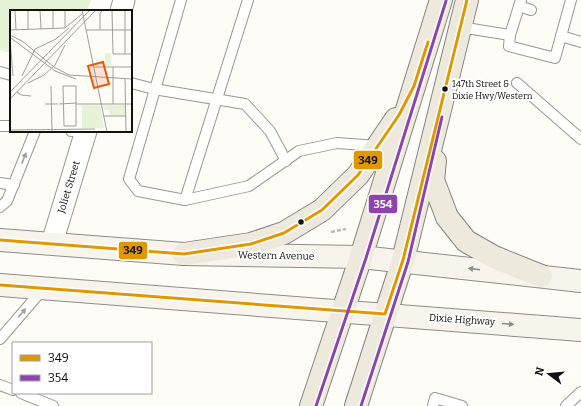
<svg xmlns="http://www.w3.org/2000/svg" width="581" height="406" viewBox="0 0 581 406" font-family="Bitter,serif">
	<style>
		.green { fill: #e7f3d7 }
		.lines { fill: none; stroke-linecap: round; stroke-linejoin: round }
		.lane-casing { stroke: #979795; stroke-width: 12 }
		.street-casing { stroke: #979795; stroke-width: 23 }
		.secondary-casing { stroke: #8e8d8b; stroke-width: 24 }
		.primary-casing { stroke: #858482; stroke-width: 24 }
		.path { stroke: #b9b9b8; stroke-width: 2.5; stroke-dasharray: 4 2; stroke-linecap: butt }
		.lane { stroke: #fffffe; stroke-width: 10 }
		.street { stroke: #fffffe; stroke-width: 21 }
		.secondary { stroke: #f6f4eb; stroke-width: 22 }
		.primary { stroke: #ede9dc; stroke-width: 22 }
		.bus-1-casing { stroke: #fff; stroke-width: 6 }
		.bus-2-casing { stroke: #fff; stroke-width: 6 }
		.bus-1 { stroke: #e09702; stroke-width: 3 }
		.bus-2 { stroke: #8e44ad; stroke-width: 3 }
		.oneway { fill: #a0a09f }
		.oneway2 { fill: #8f8e89 }
		.bus-dot { fill: #111; stroke: #fff; stroke-width: 1.5 }
		.labels { text-anchor: middle; dominant-baseline: central; stroke-width: 4; stroke-linejoin: round; paint-order: stroke }
		.bus-label { font-size: 9px; fill: #111; stroke: #fff; text-anchor: start }
		.street-label { font-size: 10px; fill: #111; stroke: #fff }
		.inset-road { fill: none; stroke: #9f9e9b; stroke-width: 1 }
		.view { fill: #e8590c; fill-opacity: 0.15; stroke: #e8590c; stroke-width: 2 }
		.inset-edge { fill: none; stroke: #111; stroke-width: 2 }
		.line-badge { stroke: #fff; stroke-width: 1.5 }
		.badge-label { font-size: 11px; text-anchor: middle; font-weight: bold; fill: #fff }
		.pale-badge-label { font-size: 11px; text-anchor: middle; font-weight: bold; fill: #111 }
	</style>
	<rect width="100%" height="100%" fill="#fdfcf7"/>
	<polygon class="green" points="0,0 91,0 87,11 11,11 11,53 0,50"/>
	<g class="lines">
		<g class="lane-casing">
			<g id="lane">
				<polyline points="181,0 129,179 138,191 185,200 249,186 299,151 337,143 378,146"/>
				<polyline points="519,6 531,10"/>
				<polyline points="460,27 510,35 521,0"/>
				<polyline points="510,35 509,46 555,58 571,0"/>
				<polyline points="561,36 581,42"/>
				<polyline points="0,72 11,75"/>
				<polyline points="131,83 154,89 245,104 270,131 286,161"/>
				<polyline points="517,83 581,139"/>
				<polyline points="0,126 11,126"/>
				<polyline points="71,131 86,132"/>
				<polyline points="0,183 14,185"/>
				<polyline points="185,200 248,0"/>
				<polyline points="0,207 7,201 35,131"/>
				<polyline points="0,339 43,289"/>
				<polyline points="0,385 13,390"/>
				<polyline points="21,393 53,406"/>
				<polyline points="433,406 435,398 462,406"/>
				<polyline points="566,406 581,392"/>
			</g>
		</g>
		<g class="street-casing">
			<g id="street">
				<polyline points="121,11 124,0"/>
				<polyline points="52,243 86,131"/>
			</g>
		</g>
		<g class="secondary-casing">
			<g id="secondary">
				<polyline points="0,240 184,254 361,257 581,281"/>
				<polyline points="0,285 581,330"/>
			</g>
		</g>
		<g class="primary-casing">
			<g id="primary">
				<polyline points="435,161 433,180 447,217 466,241 494,257 541,276"/>
				<polyline points="184,254 251,244 284,233 322,210 358,175 396,119"/>
				<polyline points="311,406 361,257 441,0"/>
				<polyline points="356,406 403,260 467,0"/>
			</g>
		</g>
		<polyline class="path" points="331,232 346,229"/>
		<use href="#lane" class="lane"/>
		<use href="#street" class="street"/>
		<use href="#secondary" class="secondary"/>
		<use href="#primary" class="primary"/>
		<g class="bus-1-casing">
			<g id="bus-1">
				<polyline points="0,240 184,254 251,244 284,233 322,210 358,175 399,115 414,86 428,42"/>
				<polyline points="0,285 385,314 403,260 467,0"/>
			</g>
		</g>
		<g class="bus-2-casing">
			<g id="bus-2">
				<polyline points="316,406 366,258 446,1"/>
				<polyline points="361,406 408,262 442,117"/>
			</g>
		</g>
		<use href="#bus-1" class="bus-1"/>
		<use href="#bus-2" class="bus-2"/>
	</g>
	<defs><path id="oneway-solid" d="M-6-.8H1V-3.2L6.5 0L1 3.2V.8H-6Z"/></defs>
	<g class="oneway">
		<use href="#oneway-solid" transform="translate(24 158) rotate(-69)"/>
		<use href="#oneway-solid" transform="translate(22 313) rotate(-49)"/>
	</g>
	<g class="oneway2">
		<use href="#oneway-solid" transform="translate(474 269) rotate(-173)"/>
		<use href="#oneway-solid" transform="translate(508 324) rotate(5)"/>
	</g>
	<g class="bus-dot">
		<circle cx="445" cy="89" r="3.5"/>
		<circle cx="301" cy="222" r="3.5"/>
	</g>
	<g class="labels">
		<g class="bus-label">
			<text x="452" y="84">147th Street &amp;<tspan x="452" dy="12">Dixie Hwy/Western</tspan></text>
		</g>
		<g class="street-label">
			<text transform="translate(69 187) rotate(-73)">Joliet Street</text>
			<text transform="translate(276 256) rotate(1)">Western Avenue</text>
			<text transform="translate(462 320) rotate(4)">Dixie Highway</text>
		</g>
	</g>
	<g transform="translate(10 10)">
		<rect width="122" height="122" fill="#fdfcf7"/>
		<path d="M95,43H101V56L91,55V50H95ZM72,95H90L94,118H72ZM93,95H115V105L100,106L99,100H94Z" fill="#e7f3d7"/>
		<path class="inset-road" d="M5,0L6,20M18,0V20M30,0L31,19M43,0V19M55,0V18M72,0L97,122M102,0L103,44H122M115,0V44M0,20L55,18L72,4M76,20H122M90,20V3L93,0M0,25L12,31L44,57L59,65L122,69M1,28L45,61L66,69M0,29L3,66M84,57H122M103,57V94M12,66L25,39L46,29L59,18M115,69L116,122M18,73L34,65L45,55L55,35M41,76L42,122M53,76H66V116H54ZM0,82L80,0M7,82L11,85L21,86M0,89L86,0M35,94H48M49,94L67,93M66,94H122M94,106H116M0,120L85,119"/>
		<path class="view" d="M93,52L99,74L84,78L78,56Z"/>
		<rect width="122" height="122" class="inset-edge"/>
	</g>
	<g class="line-badge">
		<rect x="353" y="150" width="30" height="20" rx="4" fill="#e09702"/>
		<rect x="368" y="194" width="30" height="20" rx="4" fill="#8e44ad"/>
		<rect x="118" y="241" width="30" height="19" rx="4" fill="#e09702"/>
	</g>
	<g class="badge-label">
		<text x="383" y="208">354</text>
	</g>
	<g class="pale-badge-label">
		<text x="368" y="164">349</text>
		<text x="133" y="254">349</text>
	</g>
	<rect x="12" y="342" width="140" height="52" fill="#ffffff" stroke="#a0a0a0"/>
	<rect x="20" y="355" width="20" height="6" fill="#e09702" stroke="#a0a0a0"/>
	<text x="48" y="362" font-size="12" fill="#111111">349</text>
	<rect x="20" y="375" width="20" height="6" fill="#8e44ad" stroke="#a0a0a0"/>
	<text x="48" y="382" font-size="12" fill="#111111">354</text>
	<g transform="translate(549 374) rotate(286)" stroke="#ffffff" stroke-width="3" paint-order="stroke">
	<path d="M0-3L7 15L0 10L-7 15Z" fill="#111111"/>
	<text y="-6" font-size="11" font-weight="bold" text-anchor="middle" fill="#111111">N</text>
	</g>
</svg>
